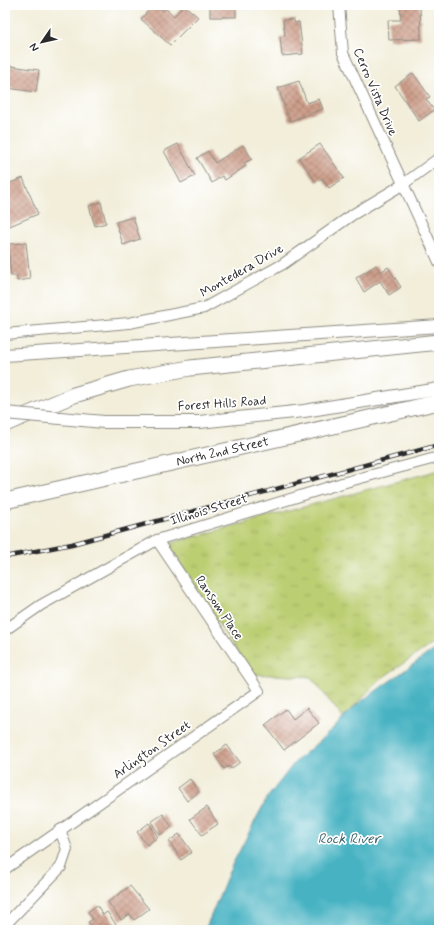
<svg xmlns="http://www.w3.org/2000/svg" width="444" height="935" viewBox="0 0 444 935" font-family="Mynerve,sans-serif">
	<style>
		.park { fill: url(#park-tufts); stroke: #737c4e }
		.water { fill: #46b2c2; stroke: #386e76 }
		.building { fill: url(#building-cross-hatch) }
		.lines { fill: none; stroke-linecap: round; stroke-linejoin: round }
		.minor-casing { stroke: #8e8c82; stroke-width: 12 }
		.tertiary-casing { stroke: #8e8c82; stroke-width: 14 }
		.primary-casing { stroke: #8e8c82; stroke-width: 17 }
		.minor { stroke: #fff; stroke-width: 10 }
		.tertiary { stroke: #fff; stroke-width: 12 }
		.primary { stroke: #fff; stroke-width: 15 }
		.rail-casing { stroke: #2b2b2b; stroke-width: 4.5 }
		.rail { stroke: #fff; stroke-width: 3; stroke-dasharray: 9; stroke-linecap: butt }
		.tertiary-bridge-casing { stroke: #8e8c82; stroke-width: 14; stroke-linecap: butt }
		.tertiary-bridge { stroke: #fff; stroke-width: 12 }
		.labels { text-anchor: middle; dominant-baseline: central; stroke-width: 3.5; stroke-linejoin: round; paint-order: stroke }
		.street-label { font-size: 13px; fill: #2b2b2b; stroke: #fff }
		.water-label { font-size: 14px; font-style: italic; fill: #366167; stroke: #fff }
	</style>
	<defs>
		<pattern id="park-tufts" width="24" height="20" patternUnits="userSpaceOnUse"><rect width="24" height="20" fill="#bbce71"/><path d="M3 7l-1-3M5 7V3M7 7l1-3M15 17l-1-3M17 17v-4M19 17l1-3" fill="none" stroke="#a1b162"/></pattern>
		<pattern id="building-cross-hatch" width="8" height="8" patternUnits="userSpaceOnUse"><rect width="8" height="8" fill="#ce9f8b"/><path d="M0 0l8 8M0 8l8-8" fill="none" stroke="#a78272"/></pattern>
	</defs>
	<rect width="100%" height="100%" fill="#fff"/>
	<filter id="ink" filterUnits="userSpaceOnUse"><feTurbulence type="fractalNoise" baseFrequency=".025" numOctaves="2"/><feDisplacementMap in="SourceGraphic" scale="8" xChannelSelector="R" yChannelSelector="G"/><feConvolveMatrix kernelMatrix="1 2 1 2 8 2 1 2 1" color-interpolation-filters="sRGB"/></filter>
	<filter id="wash" filterUnits="userSpaceOnUse"><feTurbulence type="fractalNoise" baseFrequency=".012" numOctaves="4" result="noise"/><feDisplacementMap in="SourceGraphic" scale="16" xChannelSelector="R" yChannelSelector="G"/><feGaussianBlur stdDeviation="0.9" result="paint"/><feColorMatrix in="noise" values="0 0 0 0 0 0 0 0 0 0 0 0 0 0 0 0 0 1.4 0 .05"/><feComposite in="paint" operator="in"/></filter>
	<g filter="url(#wash)">
		<rect width="100%" height="100%" fill="#f2eeda"/>
		<polygon class="park" points="439,470 439,639 379,680 343,718 311,677 251,674 168,544"/>
		<polygon class="water" points="439,646 439,930 205,930 231,867 267,798 295,762 332,730 356,705"/>
		<g id="blocks">
			<g class="building">
				<polygon points="153,5 156,5 163,11 165,8 174,16 184,5 198,17 170,45 141,19"/>
				<rect x="210" y="5" width="26" height="12"/>
				<polygon points="400,5 420,5 421,39 389,40 388,20 401,20"/>
				<polygon points="294,19 294,23 299,22 303,54 282,56 280,37 285,36 283,20"/>
				<polygon points="11,66 39,70 36,92 7,88"/>
				<polygon points="413,73 430,97 426,99 434,110 419,121 395,86"/>
				<polygon points="299,81 307,103 319,99 323,109 290,121 278,88"/>
				<polygon points="178,144 195,176 181,183 164,151"/>
				<polygon points="320,144 344,178 329,188 322,178 316,182 299,158"/>
				<polygon points="243,145 252,159 244,163 246,166 225,180 222,176 212,183 197,158 208,151 215,163"/>
				<polygon points="23,178 38,214 5,228 5,208 8,207 5,200 5,185"/>
				<polygon points="101,202 106,223 95,226 89,206"/>
				<polygon points="133,217 140,239 123,245 116,222"/>
				<polygon points="26,243 30,279 17,281 17,276 11,276 8,244"/>
				<polygon points="376,265 381,272 388,267 401,287 389,295 380,281 364,292 356,278"/>
				<polygon points="307,708 319,723 284,750 265,725 286,709 293,719"/>
				<polygon points="227,745 240,762 231,769 229,766 224,769 214,754"/>
				<polygon points="190,779 199,792 187,801 178,788"/>
				<polygon points="207,807 218,824 202,835 190,819"/>
				<polygon points="163,814 172,827 160,835 151,822"/>
				<polygon points="149,823 158,837 147,845 137,832"/>
				<polygon points="179,834 192,852 181,860 169,841"/>
				<polygon points="130,886 149,909 134,920 130,914 121,920 108,902"/>
				<polygon points="97,905 103,915 107,912 120,930 104,930 103,928 95,930 88,922 93,919 88,912"/>
			</g>
		</g>
	</g>
	<g filter="url(#ink)">
		<use href="#blocks" fill-opacity="0" stroke="#8e8c82" stroke-width="1"/>
		<g class="lines">
			<g class="minor-casing">
				<g id="minor">
					<polyline points="339,5 343,53 439,262"/>
					<polyline points="5,334 129,323 204,308 283,264 352,215 402,185 439,158"/>
					<polyline points="5,630 41,605 157,540 342,483 439,457"/>
					<polyline points="5,869 259,691 157,540"/>
					<polyline points="5,925 61,867 67,849 60,830"/>
				</g>
			</g>
			<g class="tertiary-casing">
				<g id="tertiary">
					<polyline points="5,355 439,326"/>
					<polyline points="104,422 199,422 304,411 439,389"/>
				</g>
			</g>
			<g class="primary-casing">
				<g id="primary">
					<polyline points="5,424 74,395 129,379 190,368 439,342"/>
					<path id="s1" d="M5,501L439,402"/>
				</g>
			</g>
			<use href="#minor" class="minor"/>
			<use href="#tertiary" class="tertiary"/>
			<use href="#primary" class="primary"/>
			<g class="rail-casing">
				<polyline id="rail" points="5,557 72,544 439,445"/>
			</g>
			<use href="#rail" class="rail"/>
			<g class="tertiary-bridge-casing">
				<polyline id="tertiary-bridge" points="5,413 104,422"/>
			</g>
			<use href="#tertiary-bridge" class="tertiary-bridge"/>
		</g>
	</g>
	<g class="labels">
		<g class="street-label">
			<text transform="translate(375 92) rotate(67)">Cerro Vista Drive</text>
			<text transform="translate(242 271) rotate(-30)">Montedera Drive</text>
			<text transform="translate(222 404) rotate(-4)">Forest Hills Road</text>
			<text stroke="none"><textPath href="#s1" startOffset="223">North 2nd Street</textPath></text>
			<text transform="translate(209 510) rotate(-17)">Illinois Street</text>
			<text transform="translate(219 608) rotate(56)">Ransom Place</text>
			<text transform="translate(152 750) rotate(-35)">Arlington Street</text>
		</g>
		<g class="water-label">
			<text x="349" y="839">Rock River</text>
		</g>
	</g>
	<rect width="444" height="935" fill="none" stroke="#fff" stroke-width="20"/>
	<g transform="translate(42 42) rotate(236)" stroke="#ffffff" stroke-width="3" paint-order="stroke">
	<path d="M0-3L7 15L0 10L-7 15Z" fill="#2b2b2b"/>
	<text y="-6" font-size="11" font-weight="bold" text-anchor="middle" fill="#2b2b2b">N</text>
	</g>
</svg>
